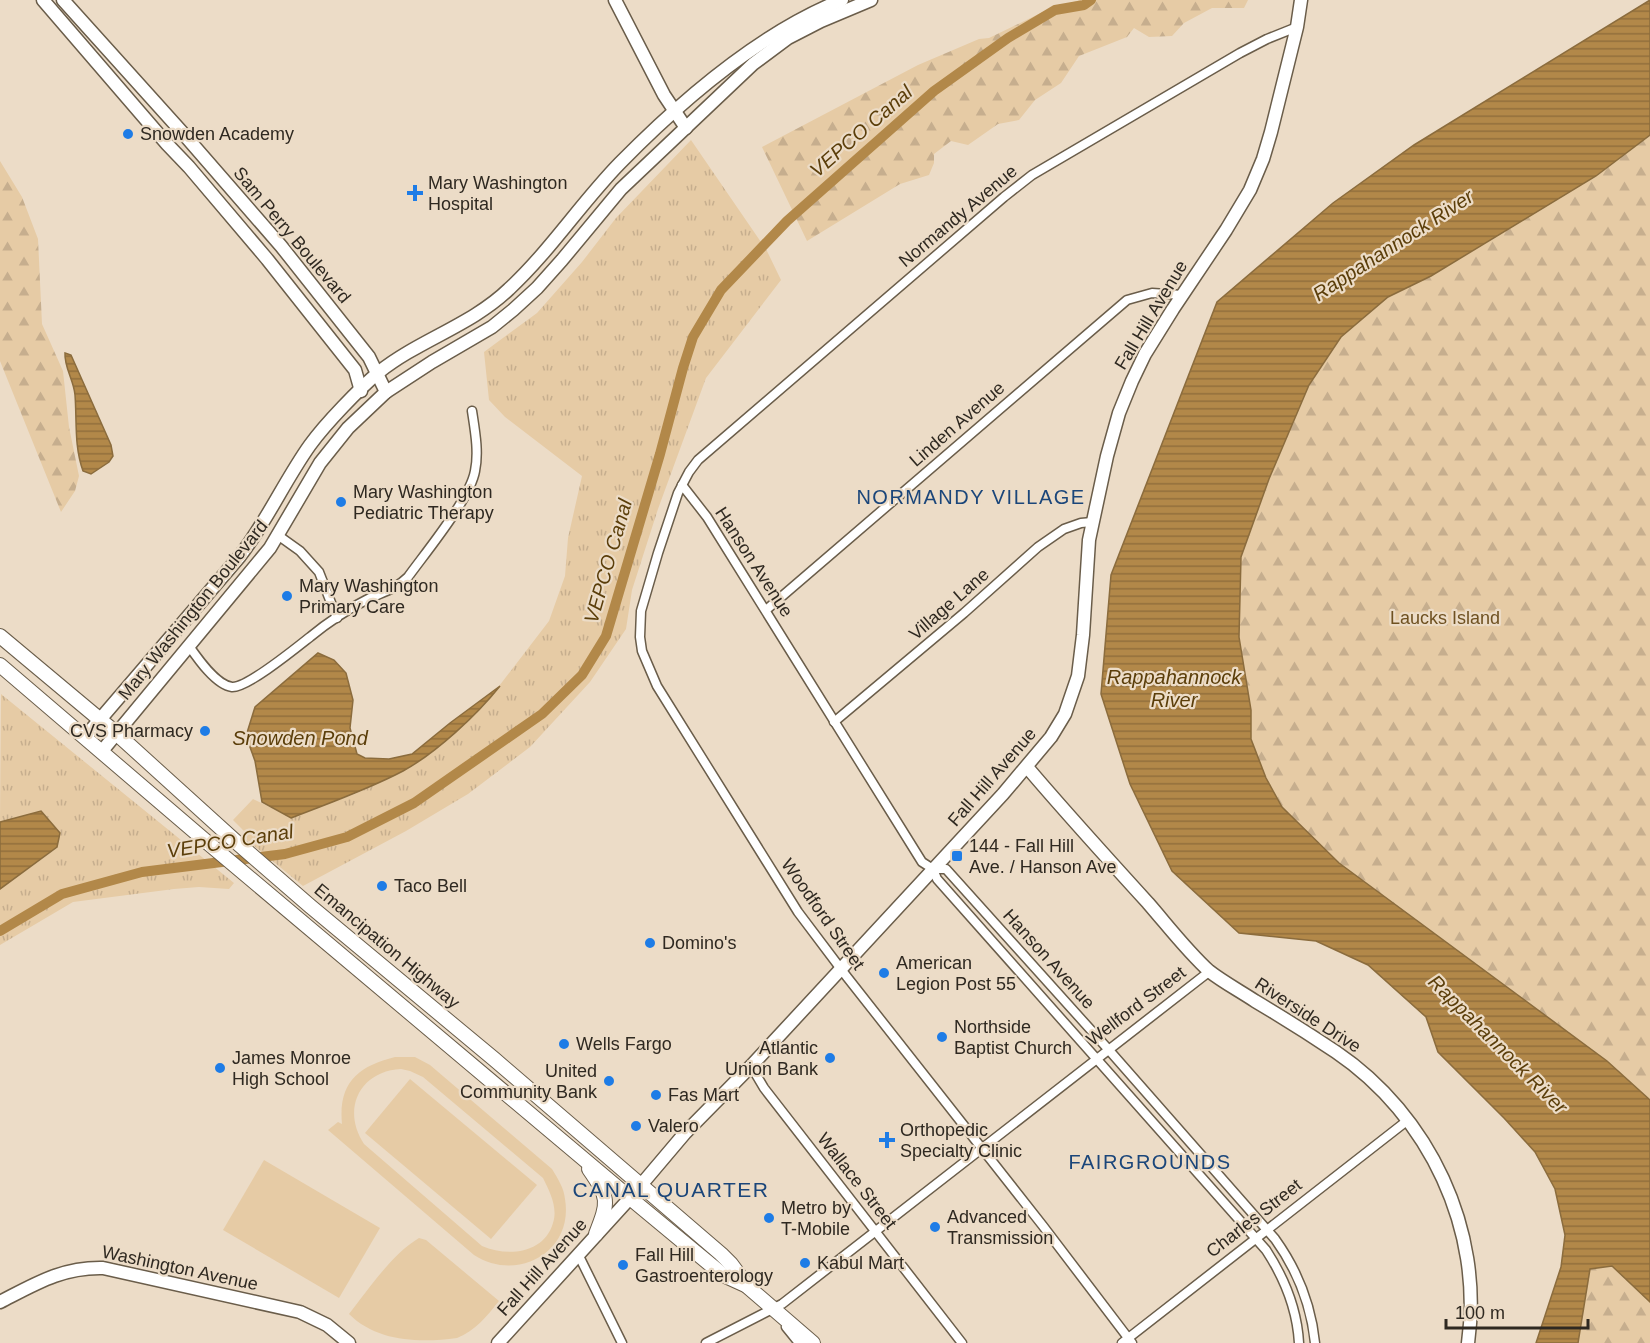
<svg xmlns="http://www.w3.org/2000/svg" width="1650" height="1343" viewBox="0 0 1650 1343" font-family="Helvetica,sans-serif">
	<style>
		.grass { fill: url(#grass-tufts) }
		.forest { fill: url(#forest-firs) }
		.pitch { fill: #e6cba5; fill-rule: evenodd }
		.water { fill: url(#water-rules); stroke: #8b6c3d; stroke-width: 1.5 }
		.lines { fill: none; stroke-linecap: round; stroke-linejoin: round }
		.canal { stroke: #b28849; stroke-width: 10 }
		.street-casing { stroke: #6a5d4a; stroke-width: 11 }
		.secondary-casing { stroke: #6a5d4a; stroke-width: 15 }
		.primary-casing { stroke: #6a5d4a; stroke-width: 16 }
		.street { stroke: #fff; stroke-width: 8 }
		.secondary { stroke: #fff; stroke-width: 12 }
		.primary { stroke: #fff; stroke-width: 14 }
		.poi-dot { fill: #1e7ce6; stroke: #ecdcc7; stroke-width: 2 }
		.labels { text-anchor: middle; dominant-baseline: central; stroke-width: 4.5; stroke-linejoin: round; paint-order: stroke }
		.poi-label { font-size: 18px; fill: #2f2921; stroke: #ecdcc7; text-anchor: start }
		.street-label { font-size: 18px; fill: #2f2921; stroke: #ecdcc7 }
		.park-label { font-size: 18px; fill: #6f5121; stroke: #ecdcc7 }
		.water-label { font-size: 20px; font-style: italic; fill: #5b3e0a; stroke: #ecdcc7 }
		.neighbourhood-label { font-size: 20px; letter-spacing: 1.5px; fill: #1b467a; stroke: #ecdcc7 }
		.quarter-label { font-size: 21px; letter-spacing: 1.5px; fill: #1b467a; stroke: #ecdcc7 }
	</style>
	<defs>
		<pattern id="grass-tufts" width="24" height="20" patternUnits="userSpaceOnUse" patternTransform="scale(1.5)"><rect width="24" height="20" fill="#e6cba5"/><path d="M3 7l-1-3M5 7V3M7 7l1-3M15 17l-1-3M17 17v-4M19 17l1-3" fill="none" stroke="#c6ae8e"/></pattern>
		<pattern id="forest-firs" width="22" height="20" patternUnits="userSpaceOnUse" patternTransform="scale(1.5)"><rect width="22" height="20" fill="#e6cba5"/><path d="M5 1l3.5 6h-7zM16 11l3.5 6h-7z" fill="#c6ae8e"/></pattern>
		<pattern id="water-rules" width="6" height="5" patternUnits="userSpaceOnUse" patternTransform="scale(1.5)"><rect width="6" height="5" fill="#b28849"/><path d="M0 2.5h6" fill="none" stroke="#916f3c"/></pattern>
	</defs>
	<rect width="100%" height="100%" fill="#ecdcc7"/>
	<g class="grass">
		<polygon points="691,140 767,251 781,280 706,378 658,509 632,590 626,629 590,682 530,747 468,794 406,831 303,886 247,840 246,833 233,820 253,799 291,817 355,794 405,770 428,754 483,707 549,621 565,576 568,538 582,476 505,417 489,400 484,352 537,313 582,262 616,218"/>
		<polygon points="1,694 234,883 229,889 199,887 174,889 73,902 0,945 0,889 57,848 16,818 0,822"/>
	</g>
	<g class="forest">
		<polygon points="1080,0 1248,0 1244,8 1212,8 1184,23 1172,36 1149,37 1134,28 1127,37 1079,56 1061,83 1035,100 1019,120 998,124 968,145 951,141 934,154 934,163 929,175 900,184 807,241 762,147 918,65 979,39 989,38 1051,8"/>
		<polygon points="1650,135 1650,1100 1607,1061 1339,863 1282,807 1266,778 1251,739 1251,710 1239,637 1241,557 1269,479 1309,385 1341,337 1388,297 1431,276 1596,176"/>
		<polygon points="0,161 22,197 38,239 42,324 63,371 69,427 79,476 75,491 61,512 0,361"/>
		<polygon points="1612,1266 1650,1302 1650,1343 1578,1343 1590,1269"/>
	</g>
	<g class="pitch">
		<path d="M395,1057H415L430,1065L552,1169C558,1179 564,1188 565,1199C574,1252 517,1283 474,1255L328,1130L338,1122L342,1124C338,1083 358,1066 395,1057ZM401,1069L410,1071L423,1077L543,1178C550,1192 558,1208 553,1223C544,1254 507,1257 482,1246L364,1144C341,1109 360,1071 401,1069Z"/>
		<polygon points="410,1079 537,1185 491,1239 365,1133"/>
		<polygon points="264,1160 380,1228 339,1298 223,1230"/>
		<path d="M419,1238L426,1240L499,1301C488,1315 475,1331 457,1338C420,1343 377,1342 349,1314C368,1290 392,1254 419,1238Z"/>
	</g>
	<g class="water">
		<polygon points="1650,0 1650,135 1596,176 1431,276 1388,297 1341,337 1309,385 1269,479 1241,557 1239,637 1251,710 1251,739 1266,778 1282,807 1339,863 1607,1061 1650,1100 1650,1302 1612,1266 1590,1269 1578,1343 1536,1343 1561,1267 1565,1235 1555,1189 1535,1152 1504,1118 1438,1052 1426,1017 1368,965 1316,941 1239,933 1172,871 1130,784 1101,694 1111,575 1217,302 1333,203 1414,145"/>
		<path d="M65,353L71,355L111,445L113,456L109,462L91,474L83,471C74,446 77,421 75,395C74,381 64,367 65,353Z"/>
		<path d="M318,653L334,660L346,673L353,700L350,728L357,754L365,758L389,759L412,754L450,723L500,686C477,715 436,753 403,771C367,790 329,803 291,818L262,802L255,761L246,736L255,707Z"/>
		<polygon points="41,811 60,833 57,847 0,889 0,822"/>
	</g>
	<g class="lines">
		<polyline class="canal" points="0,931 62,894 142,872 285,854 347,837 414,803 542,714 582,675 606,636 660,454 683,368 693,337 721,290 787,221 934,91 1008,38 1055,10 1084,5 1091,0"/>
		<g class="street-casing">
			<g id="street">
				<path d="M682,485L707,517L922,862L933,869H946L1108,1049L1275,1239C1298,1271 1311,1304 1315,1343"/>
				<polyline points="279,536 300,551 319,572 337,618"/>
				<polyline points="766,610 1127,300 1152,293 1182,295"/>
				<path d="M189,646C198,659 216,685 232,687C247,688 296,648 310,637C327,623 348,609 368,599C383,592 396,589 408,577C426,552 470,499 475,471C479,452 475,431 472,411"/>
				<polyline points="834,722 964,613 1038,547 1064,529 1081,523 1092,522"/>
				<path d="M933,869L937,879L1266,1250C1285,1279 1297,1308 1299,1343"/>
				<polyline points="751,1066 764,1088 962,1343"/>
				<polyline points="578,1254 622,1343"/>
				<polyline points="786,1327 799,1343"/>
				<polyline points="706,1343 782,1304 1210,971"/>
				<polyline points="1122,1343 1408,1120"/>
				<polyline points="1132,1343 1043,1226 847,977 798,912 657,686 642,651 640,637 641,611 658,553 678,493 689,472 698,460 1004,197 1032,175 1240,53 1267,39 1297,27"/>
			</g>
		</g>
		<g class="secondary-casing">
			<g id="secondary">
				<polyline points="43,0 167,144 189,167 267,259 355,370 361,391"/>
				<polyline points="63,0 181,131 281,246 369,357 386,392"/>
				<polyline points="615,0 664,95 686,128"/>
				<path d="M85,737L240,556C267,521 285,480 310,445C326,423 359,389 379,372C419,340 472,325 509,289C550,251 581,203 620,163C682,100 759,33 842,0"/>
				<polyline points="102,751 270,548 320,463 348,428 386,392 432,362 492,327 513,310 537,288 562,260 621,189 753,64 788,38 821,21 871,0"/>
				<path d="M1027,767C1066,813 1107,858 1148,903C1168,926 1187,951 1209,971C1223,982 1240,991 1255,1001C1282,1017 1309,1034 1336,1052C1429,1115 1484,1230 1468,1343"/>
				<path d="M0,1302C35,1284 62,1267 103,1268L300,1312L327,1325L349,1343"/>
				<polyline points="498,1343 630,1198 685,1133 751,1066 1003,794 1051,737 1065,714 1078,676 1083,635 1089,540 1107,456 1119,413 1132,381 1145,354 1173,309 1226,230 1250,190 1263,159 1271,132 1297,27 1301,0"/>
			</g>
		</g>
		<g class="primary-casing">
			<g id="primary">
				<polyline points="0,636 116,733 234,840 310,906 494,1059 721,1254 731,1264 748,1287 813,1343"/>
				<polyline points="0,665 208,843 630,1198 723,1275 745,1285"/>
				<path d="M589,1169C609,1198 609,1201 596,1234"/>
			</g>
		</g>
		<use href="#street" class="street"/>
		<use href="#secondary" class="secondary"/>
		<use href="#primary" class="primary"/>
	</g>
	<g class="poi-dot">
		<circle cx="128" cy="134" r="6"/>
		<path d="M412 184h6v6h6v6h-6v6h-6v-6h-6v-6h6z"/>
		<circle cx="341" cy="502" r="6"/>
		<circle cx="287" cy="596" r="6"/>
		<circle cx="205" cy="731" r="6"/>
		<rect x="951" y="850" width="12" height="12" rx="3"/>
		<circle cx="382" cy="886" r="6"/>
		<circle cx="650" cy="943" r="6"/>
		<circle cx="884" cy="973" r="6"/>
		<circle cx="942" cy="1037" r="6"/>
		<circle cx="564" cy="1044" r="6"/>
		<circle cx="830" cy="1058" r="6"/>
		<circle cx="220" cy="1068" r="6"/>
		<circle cx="609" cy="1081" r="6"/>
		<circle cx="656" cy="1095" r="6"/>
		<circle cx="636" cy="1126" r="6"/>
		<path d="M884 1131h6v6h6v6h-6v6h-6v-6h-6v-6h6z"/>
		<circle cx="769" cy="1218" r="6"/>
		<circle cx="935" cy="1227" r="6"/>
		<circle cx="805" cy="1263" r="6"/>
		<circle cx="623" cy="1265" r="6"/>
	</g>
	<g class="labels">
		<g class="poi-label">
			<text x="140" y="134">Snowden Academy</text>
			<text x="428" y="183">Mary Washington<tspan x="428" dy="21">Hospital</tspan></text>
			<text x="353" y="492">Mary Washington<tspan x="353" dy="21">Pediatric Therapy</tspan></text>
			<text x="299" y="586">Mary Washington<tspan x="299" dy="21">Primary Care</tspan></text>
			<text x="193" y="731" text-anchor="end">CVS Pharmacy</text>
			<text x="969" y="846">144 - Fall Hill<tspan x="969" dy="21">Ave. / Hanson Ave</tspan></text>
			<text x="394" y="886">Taco Bell</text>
			<text x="662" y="943">Domino's</text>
			<text x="896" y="963">American<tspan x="896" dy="21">Legion Post 55</tspan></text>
			<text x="954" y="1027">Northside<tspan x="954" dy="21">Baptist Church</tspan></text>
			<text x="576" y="1044">Wells Fargo</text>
			<text x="818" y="1048" text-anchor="end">Atlantic<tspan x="818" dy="21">Union Bank</tspan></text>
			<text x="232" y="1058">James Monroe<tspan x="232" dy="21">High School</tspan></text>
			<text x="597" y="1071" text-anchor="end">United<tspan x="597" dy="21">Community Bank</tspan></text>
			<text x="668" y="1095">Fas Mart</text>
			<text x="648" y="1126">Valero</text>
			<text x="900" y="1130">Orthopedic<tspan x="900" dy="21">Specialty Clinic</tspan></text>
			<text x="781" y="1208">Metro by<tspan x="781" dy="21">T-Mobile</tspan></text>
			<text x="947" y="1217">Advanced<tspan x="947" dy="21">Transmission</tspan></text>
			<text x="635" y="1255">Fall Hill<tspan x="635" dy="21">Gastroenterology</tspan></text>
			<text x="817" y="1263">Kabul Mart</text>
		</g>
		<g class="street-label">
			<text transform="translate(958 216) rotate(-40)">Normandy Avenue</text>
			<text transform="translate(292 235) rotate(50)">Sam Perry Boulevard</text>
			<text transform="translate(1151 315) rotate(-59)">Fall Hill Avenue</text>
			<text transform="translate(957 424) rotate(-41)">Linden Avenue</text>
			<text transform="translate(754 562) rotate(57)">Hanson Avenue</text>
			<text transform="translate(949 604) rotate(-41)">Village Lane</text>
			<text transform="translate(193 610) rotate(-51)">Mary Washington Boulevard</text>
			<text transform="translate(992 777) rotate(-49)">Fall Hill Avenue</text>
			<text transform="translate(823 914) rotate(55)">Woodford Street</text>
			<text transform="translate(387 946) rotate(40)">Emancipation Highway</text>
			<text transform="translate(1049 959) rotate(48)">Hanson Avenue</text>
			<text transform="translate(1136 1006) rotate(-37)">Wellford Street</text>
			<text transform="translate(1308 1015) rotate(33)">Riverside Drive</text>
			<text transform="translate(857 1181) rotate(52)">Wallace Street</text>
			<text transform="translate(1254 1218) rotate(-38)">Charles Street</text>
			<text transform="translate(542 1267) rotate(-48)">Fall Hill Avenue</text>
			<text transform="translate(180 1268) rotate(12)">Washington Avenue</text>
		</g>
		<g class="park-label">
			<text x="1445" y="618">Laucks Island</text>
		</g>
		<g class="water-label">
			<text transform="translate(861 131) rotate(-41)">VEPCO Canal</text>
			<text transform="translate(1393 245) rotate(-33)">Rappahannock River</text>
			<text transform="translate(608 561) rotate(-74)">VEPCO Canal</text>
			<text x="1174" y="677">Rappahannock<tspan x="1174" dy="23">River</tspan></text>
			<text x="300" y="738">Snowden Pond</text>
			<text transform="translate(230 841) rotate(-9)">VEPCO Canal</text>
			<text transform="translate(1498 1044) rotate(45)">Rappahannock River</text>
		</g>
		<g class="neighbourhood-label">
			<text x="971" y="497">NORMANDY VILLAGE</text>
			<text x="1150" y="1162">FAIRGROUNDS</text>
		</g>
		<g class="quarter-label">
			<text x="671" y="1189">CANAL QUARTER</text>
		</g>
	</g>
	<path d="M1446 1319v9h142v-9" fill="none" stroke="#2f2921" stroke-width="3"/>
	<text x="1455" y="1319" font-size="18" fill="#2f2921" stroke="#ecdcc7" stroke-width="4.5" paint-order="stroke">100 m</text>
</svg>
